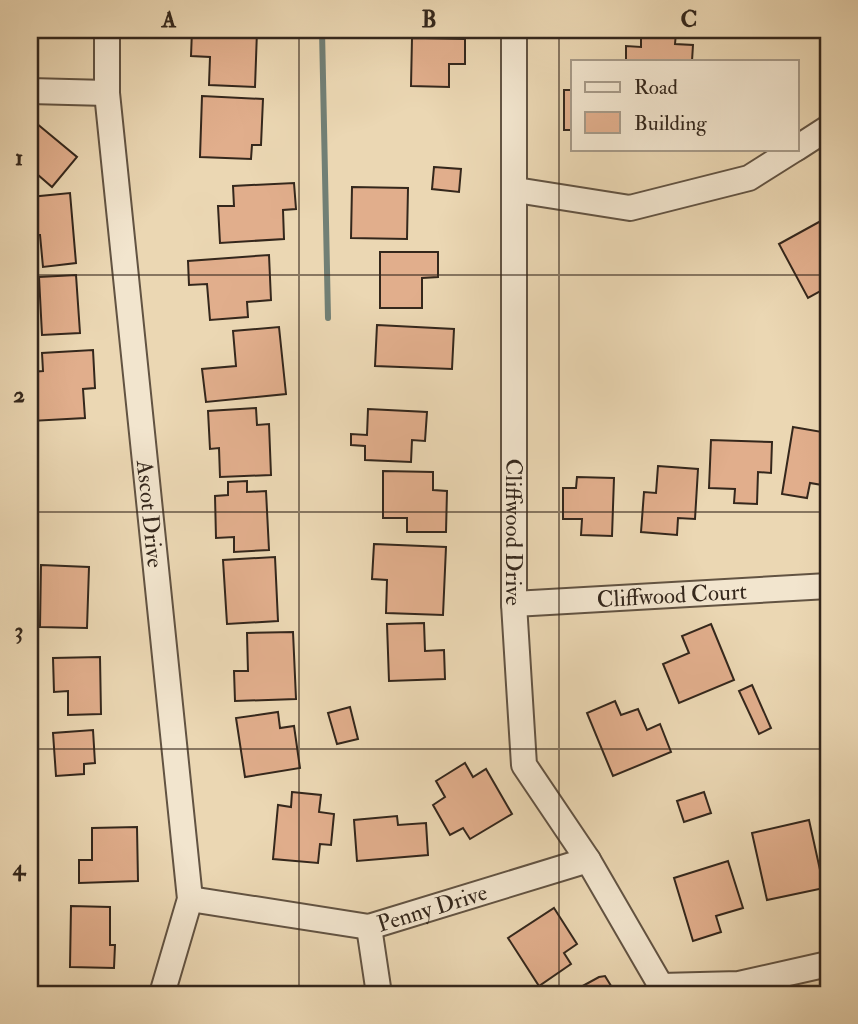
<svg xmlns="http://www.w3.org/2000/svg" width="858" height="1024" viewBox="0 0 858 1024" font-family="'IM FELL Double Pica',serif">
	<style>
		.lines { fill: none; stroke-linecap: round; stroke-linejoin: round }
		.stream { stroke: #717f75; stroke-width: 6 }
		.building { fill: #e1ae8c; stroke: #34271c; stroke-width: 2 }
		.minor-casing { stroke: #625342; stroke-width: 28 }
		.minor { stroke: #f2e5ce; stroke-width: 24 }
		.grid { fill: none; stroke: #34271c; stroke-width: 2; stroke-opacity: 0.55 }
		.labels { text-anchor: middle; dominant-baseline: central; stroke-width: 5; stroke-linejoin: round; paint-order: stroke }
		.street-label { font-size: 23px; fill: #34271c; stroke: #f2e5ce }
		.neatline { fill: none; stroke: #34271c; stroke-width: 2.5 }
		.grid-label { font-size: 23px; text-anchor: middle; font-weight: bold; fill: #34271c }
	</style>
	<rect width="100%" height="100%" fill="#ebd7b3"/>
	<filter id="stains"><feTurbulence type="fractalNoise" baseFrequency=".00286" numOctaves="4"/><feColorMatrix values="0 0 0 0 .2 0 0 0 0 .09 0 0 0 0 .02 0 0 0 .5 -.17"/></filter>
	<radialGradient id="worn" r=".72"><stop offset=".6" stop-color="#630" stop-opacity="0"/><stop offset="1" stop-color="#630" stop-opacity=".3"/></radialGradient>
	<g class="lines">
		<polyline class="stream" points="322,30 328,318"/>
	</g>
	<g class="building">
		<polygon points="35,30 69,30 69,31 36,36"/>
		<polygon points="192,30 257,31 255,87 209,85 210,57 191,56"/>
		<polygon points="641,32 676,33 675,44 693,45 692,61 626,61 626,46 641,47"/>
		<polygon points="412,38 465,39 465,64 449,64 449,87 411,86"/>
		<rect x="564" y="90" width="9" height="40"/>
		<polygon points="202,96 263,99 261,145 252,145 251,159 200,157"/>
		<polygon points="30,118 77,157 52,187 30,168"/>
		<polygon points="434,167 461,169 459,192 432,189"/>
		<polygon points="294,183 296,209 283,210 284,239 220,243 218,206 234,206 233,186"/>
		<polygon points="352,187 408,188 407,239 351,238"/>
		<polygon points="70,193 76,263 43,267 40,235 33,235 30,197"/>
		<polygon points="828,217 828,287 808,298 779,244"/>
		<polygon points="380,252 438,252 438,277 422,278 422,308 380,308"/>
		<polygon points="269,255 271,300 247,302 248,317 210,320 207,284 189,285 188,261"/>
		<polygon points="76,275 80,333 42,335 39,277"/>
		<polygon points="828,321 828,345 822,323"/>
		<polygon points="377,325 454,329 452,369 375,366"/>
		<polygon points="279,327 286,394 206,402 202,369 236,366 233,331"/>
		<polygon points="93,350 95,388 83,389 85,418 31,421 30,372 43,371 42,353"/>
		<polygon points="256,408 257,425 269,424 271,475 220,477 219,448 210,449 208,411"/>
		<polygon points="368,409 427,412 425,441 412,440 411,462 365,460 365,446 351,445 351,434 367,435"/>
		<polygon points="793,427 828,433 828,486 810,483 807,498 782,494"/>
		<polygon points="711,440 772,442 771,473 758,472 757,504 734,503 735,489 709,488"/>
		<polygon points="658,466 698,469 695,519 678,518 677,535 641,532 644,492 656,493"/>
		<polygon points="383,471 433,472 433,490 447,491 446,532 407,532 407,518 383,518"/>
		<polygon points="577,477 614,478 612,536 581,535 582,519 563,519 563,488 576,488"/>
		<polygon points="247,481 247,492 266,491 269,550 234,552 234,537 216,538 215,496 228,495 228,482"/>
		<polygon points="374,544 446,547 443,615 386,613 387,580 372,579"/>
		<polygon points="275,557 278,621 227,624 223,560"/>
		<polygon points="41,565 89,567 87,628 40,627"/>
		<polygon points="424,623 425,651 444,650 445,679 389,681 387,624"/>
		<polygon points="711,624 734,680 679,703 663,664 689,653 682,636"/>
		<polygon points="293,632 296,699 235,701 234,671 248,671 247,633"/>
		<polygon points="100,657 101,714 68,715 68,691 54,692 53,658"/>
		<polygon points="752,685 771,728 759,734 739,691"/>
		<polygon points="615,701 621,715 638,709 647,730 660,724 671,752 613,776 587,713"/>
		<polygon points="350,707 358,739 337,744 328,713"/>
		<polygon points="278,712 280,728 294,726 300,768 245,777 236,718"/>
		<polygon points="93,730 95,763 84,764 84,774 56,776 53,733"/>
		<polygon points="465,763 473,777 486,769 512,814 470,839 463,828 450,835 433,805 445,797 436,781"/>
		<polygon points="292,792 321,795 319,812 334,814 331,845 320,844 318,863 273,859 278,805 291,807"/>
		<polygon points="704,792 711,813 684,822 677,801"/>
		<polygon points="397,816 398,825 426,823 428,855 357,861 354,820"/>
		<polygon points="809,820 824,888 767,900 752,833"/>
		<polygon points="137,827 138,881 79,883 79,860 92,860 92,828"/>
		<polygon points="728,861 743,908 716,916 721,932 693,941 674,878"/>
		<polygon points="71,906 110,907 110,945 115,945 114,968 70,967"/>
		<polygon points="554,908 577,944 564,953 571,964 539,986 508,938"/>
		<polygon points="605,976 616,994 568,994 599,977"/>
	</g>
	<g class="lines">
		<g class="minor-casing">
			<g id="minor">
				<path id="s1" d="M107,30V93L190,899L162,994"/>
				<path id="s2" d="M514,30V604L524,765L588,860L661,986L662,994"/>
				<polyline points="30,91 107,93"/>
				<polyline points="797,148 828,128"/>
				<polyline points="516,190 630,208 749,178 795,149"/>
				<path id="s3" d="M514,604L828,586"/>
				<path id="s4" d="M190,899L369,927L588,860"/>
				<polyline points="369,927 379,994"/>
				<polyline points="661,986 739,984 828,964"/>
			</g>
		</g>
		<use href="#minor" class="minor"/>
	</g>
	<path class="grid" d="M299,30V994M559,30V994M30,275H828M30,512H828M30,749H828"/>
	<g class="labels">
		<g class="street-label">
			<text stroke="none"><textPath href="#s1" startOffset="486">Ascot Drive</textPath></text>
			<text stroke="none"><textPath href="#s2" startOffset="502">Cliffwood Drive</textPath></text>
			<text stroke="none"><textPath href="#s3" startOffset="158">Cliffwood Court</textPath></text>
			<text stroke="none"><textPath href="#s4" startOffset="247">Penny Drive</textPath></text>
		</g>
	</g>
	<rect width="858" height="1024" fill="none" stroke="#ebd7b3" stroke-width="77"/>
	<rect x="571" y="60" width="228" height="91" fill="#f2e5ce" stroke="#a69987" stroke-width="2"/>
	<rect x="585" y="82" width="35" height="10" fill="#f2e5ce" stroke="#a69987" stroke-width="2"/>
	<text x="634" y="94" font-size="21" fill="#34271c">Road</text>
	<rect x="585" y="112" width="35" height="21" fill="#e1ae8c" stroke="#a69987" stroke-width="2"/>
	<text x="634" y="130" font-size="21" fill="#34271c">Building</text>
	<rect x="38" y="38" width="782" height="948" class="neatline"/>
	<g class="grid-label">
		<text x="169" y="27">A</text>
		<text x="429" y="27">B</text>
		<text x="689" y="27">C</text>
		<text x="19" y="165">1</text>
		<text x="19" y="402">2</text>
		<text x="19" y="638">3</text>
		<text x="19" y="875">4</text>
	</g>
	<rect width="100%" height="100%" filter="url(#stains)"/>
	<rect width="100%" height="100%" fill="url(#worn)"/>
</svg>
